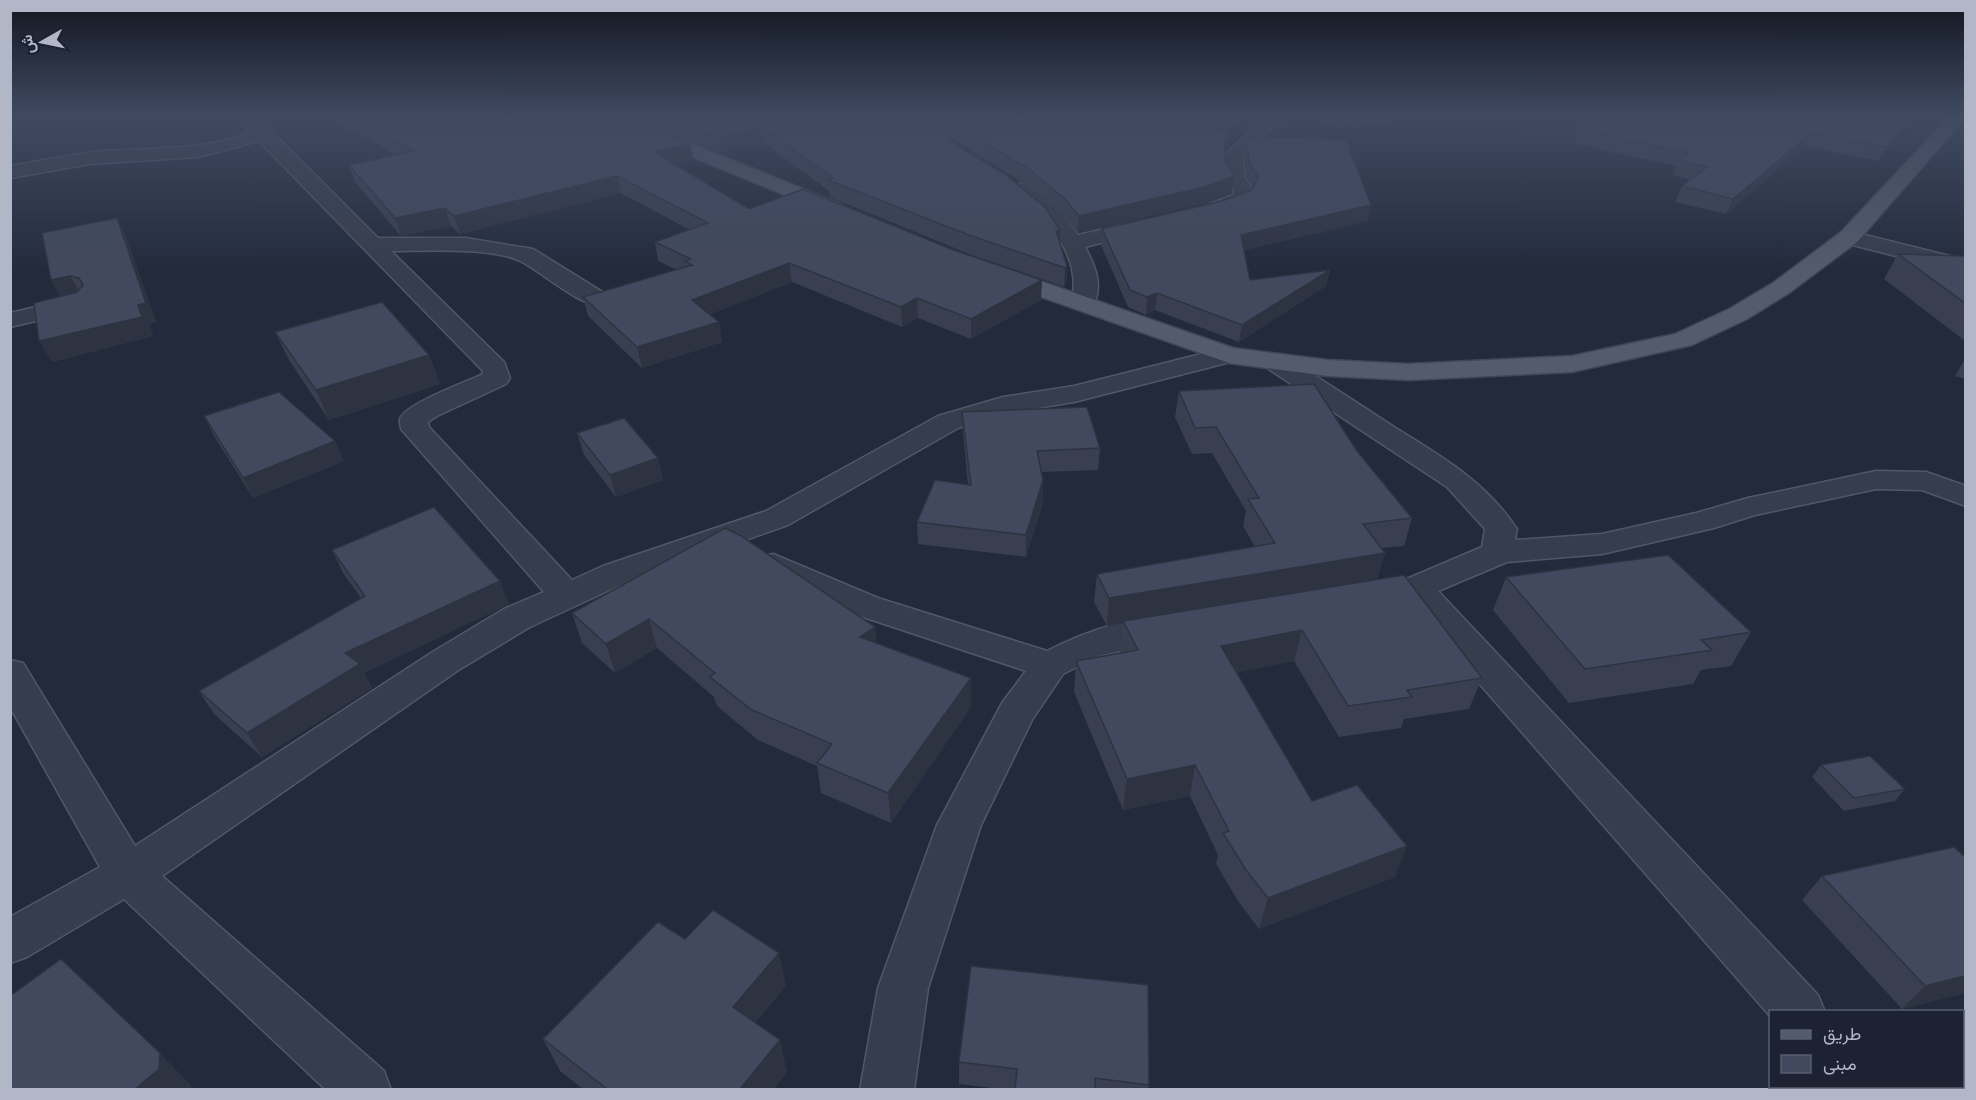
<svg xmlns="http://www.w3.org/2000/svg" width="1976" height="1100" viewBox="0 0 1976 1100" font-family="Barlow,Vazirmatn,sans-serif">
	<style>
		.lines { fill: none; stroke-linecap: round; stroke-linejoin: round }
		.minor-casing { stroke: #525767; stroke-width: 3 }
		.major-casing { stroke: #404655; stroke-width: 3 }
		.minor { fill: #363d4c; fill-rule: evenodd }
		.major { fill: #545b6c; fill-rule: evenodd }
		.wall { fill: #393f51 }
		.shaded-wall { fill: #2e3342 }
		.building { fill: #42495e; stroke: #2e3342; stroke-width: 1.5 }
	</style>
	<rect width="100%" height="100%" fill="#232a3c"/>
	<g class="lines">
		<g class="minor-casing">
			<g id="minor">
				<path d="M242,118H258L378,238H465L533,249L609,296L613,301L609,306C585,312 543,272 520,261C492,247 424,251 391,251L504,362L510,378L506,384L437,416L428,422L429,427L572,580L603,566L766,511L938,416L1003,397L1074,386L1229,347L1238,350L1242,355L1238,360L1074,402L1007,413L958,428L788,525L627,582L530,627L457,671L162,876L384,1071L391,1090H326L124,899L27,957L10,963V917L100,867L10,707V660L23,663L135,846L431,653L504,609L544,592L401,429C401,426 399,423 400,419C403,405 468,381 483,374L482,370L259,141L198,157L90,164L10,178V166C41,161 72,154 103,151C151,148 199,150 246,135L248,129Z"/>
				<polygon points="913,118 929,118 933,130 963,150 966,154 963,158 951,158 919,136"/>
				<polygon points="1264,118 1282,118 1243,156 1245,178 1254,191 1249,203 1213,216 1199,216 1196,212 1199,208 1233,195 1234,191 1225,178 1225,155"/>
				<path d="M1322,118H1390C1384,126 1327,126 1322,118Z"/>
				<path d="M1021,183C1045,189 1064,217 1078,235L1144,220L1151,222L1154,226L1151,230L1085,247C1095,265 1105,289 1091,308H1075L1071,303C1081,268 1061,235 1036,211C1028,204 1017,198 1011,189Z"/>
				<polygon points="1849,231 1966,260 1966,274 1841,242 1838,237 1841,232"/>
				<polygon points="79,297 87,299 91,304 87,309 10,327 10,313"/>
				<path d="M1276,354L1285,356C1321,380 1358,403 1394,427C1442,457 1485,481 1517,529L1515,540L1602,534L1696,513L1748,498L1876,471L1926,472L1966,486V506L1922,490L1876,489L1755,515L1714,528L1602,554L1507,562L1438,591L1818,995L1825,1012H1770V1016L1407,601L1369,606L1357,603L1352,595L1357,587L1409,578L1482,547L1485,529L1447,487L1267,368L1263,362L1267,356Z"/>
				<path d="M773,554L878,598L1047,651C1080,634 1140,610 1177,620L1182,629L1177,638L1098,656L1063,674L1032,720L981,825L928,988L914,1090H860L878,988L937,825L1002,703L1026,671L854,614L761,573L756,565L761,557Z"/>
				<polygon points="1827,1086 1880,1086 1881,1090 1828,1090"/>
			</g>
		</g>
		<g class="major-casing">
			<g id="major">
				<polygon points="591,118 616,118 653,128 843,205 846,209 843,213 829,213 641,136 593,122"/>
				<polygon points="1948,118 1965,118 1857,242 1789,293 1747,319 1692,345 1572,372 1409,380 1328,376 1229,363 990,279 987,274 990,269 1006,269 1233,348 1328,360 1409,364 1572,356 1675,334 1729,309 1773,283 1841,232"/>
			</g>
		</g>
		<use href="#minor" class="minor"/>
		<use href="#major" class="major"/>
	</g>
	<g class="wall">
		<polygon points="330,118 621,118 690,144 693,160 674,165 749,209 1041,300 971,339 918,318 902,327 792,282 710,314 719,322 722,342 642,368 588,316 583,297 677,270 658,261 655,242 690,230 621,193 460,234 451,226 401,236 355,182 349,165 396,155"/>
		<polygon points="624,118 916,118 917,122 1060,230 1060,243 1067,266 1066,285 1064,287 969,254 830,197 829,191 764,143 721,153 654,126"/>
		<polygon points="931,118 1241,118 1225,133 1230,133 1228,149 1225,152 1225,161 1234,176 1231,193 1205,203 1078,233 1064,217 1030,187 935,128"/>
		<polygon points="1595,118 1913,118 1879,161 1805,146 1726,214 1675,202 1682,186 1690,179 1672,175 1676,166 1574,143 1578,129"/>
		<polygon points="1247,143 1368,221 1244,250 1250,280 1330,270 1326,286 1239,342 1155,310 1146,315 1128,307 1101,245 1102,229 1222,201 1252,190 1253,187 1247,177 1245,157"/>
		<polygon points="126,236 156,322 149,324 153,336 52,362 60,296 51,280"/>
		<polygon points="1898,254 1965,256 1965,341 1884,279"/>
		<polygon points="275,332 429,355 440,384 329,420 289,360"/>
		<polygon points="1965,359 1965,379 1955,376"/>
		<polygon points="1179,391 1357,451 1412,518 1404,546 1382,548 1377,579 1482,678 1469,709 1404,719 1401,728 1339,737 1294,661 1236,672 1312,801 1395,877 1259,929 1238,901 1216,864 1218,855 1190,796 1123,810 1074,692 1076,661 1120,653 1120,652 1123,623 1107,626 1094,602 1097,574 1255,547 1243,526 1246,511 1212,453 1192,454 1175,417"/>
		<polygon points="962,412 1100,448 1098,470 1042,472 1043,503 1026,557 918,544 917,522 968,485 963,433"/>
		<polygon points="204,416 344,461 253,498 214,436"/>
		<polygon points="577,433 658,458 663,480 616,497 584,455"/>
		<polygon points="332,550 509,604 364,673 372,688 262,757 214,714 199,691 361,598 343,573"/>
		<polygon points="1506,577 1751,632 1731,666 1701,670 1693,684 1569,703 1493,610"/>
		<polygon points="572,613 875,627 876,643 971,678 971,707 891,823 821,793 817,766 758,740 717,706 714,697 657,648 615,673 582,643"/>
		<polygon points="1821,765 1905,789 1895,801 1844,811 1812,777"/>
		<polygon points="1822,876 1965,993 1902,1009 1802,900"/>
		<polygon points="685,939 786,986 755,1023 787,1072 774,1089 583,1089 560,1071 543,1039"/>
		<polygon points="1965,1056 1965,1089 1961,1089 1958,1086 1962,1086 1962,1058"/>
		<polygon points="959,1062 1149,1085 1148,1089 1000,1089 959,1084"/>
	</g>
	<g class="shaded-wall">
		<polygon points="1227,118 1241,118 1209,149 1211,133"/>
		<polygon points="1909,118 1913,118 1879,161 1887,147"/>
		<polygon points="762,127 764,143 721,153 719,137"/>
		<polygon points="1812,132 1805,146 1726,214 1733,199"/>
		<polygon points="1230,133 1228,149 1223,155 1225,139"/>
		<polygon points="690,144 693,160 657,169 654,152"/>
		<polygon points="617,176 621,193 460,234 454,216"/>
		<polygon points="1234,176 1231,193 1205,203 1078,233 1079,216"/>
		<polygon points="1371,205 1368,221 1239,251 1241,235"/>
		<polygon points="445,208 451,226 401,236 395,218"/>
		<polygon points="117,218 126,236 156,322 149,324 153,336 52,362 39,341 138,305"/>
		<polygon points="1060,230 1060,248 1056,231"/>
		<polygon points="789,263 792,282 696,320 692,300"/>
		<polygon points="1067,266 1066,285 1064,287 1065,268"/>
		<polygon points="1330,270 1326,286 1239,342 1242,325"/>
		<polygon points="70,276 81,295 62,299 51,280"/>
		<polygon points="1042,280 1041,300 971,339 971,319"/>
		<polygon points="1157,293 1155,310 1146,315 1147,297"/>
		<polygon points="917,298 918,318 902,327 901,307"/>
		<polygon points="719,322 722,342 642,368 637,347"/>
		<polygon points="429,355 440,384 329,420 316,390"/>
		<polygon points="335,441 344,461 253,498 243,478"/>
		<polygon points="658,458 663,480 616,497 610,475"/>
		<polygon points="1043,480 1043,503 1026,557 1026,535"/>
		<polygon points="1385,553 1377,581 1123,621 1123,623 1107,626 1109,598"/>
		<polygon points="500,581 509,604 364,673 372,688 262,757 247,733 345,653"/>
		<polygon points="649,619 657,648 615,673 606,644"/>
		<polygon points="875,627 878,657 860,637"/>
		<polygon points="1302,630 1294,661 1215,677 1221,646"/>
		<polygon points="971,678 971,707 891,823 888,793"/>
		<polygon points="1195,765 1190,796 1123,810 1127,779"/>
		<polygon points="1407,846 1395,877 1259,929 1268,898"/>
		<polygon points="779,953 786,986 742,1039 733,1007"/>
		<polygon points="1965,976 1965,993 1902,1009 1925,986"/>
		<polygon points="780,1040 787,1072 774,1089 740,1089"/>
		<polygon points="160,1053 191,1085 191,1089 135,1089"/>
	</g>
	<g class="building">
		<polygon points="352,118 621,118 637,122 690,144 654,152 749,209 803,189 951,249 1042,280 971,319 917,298 901,307 789,263 692,300 719,322 637,347 583,297 692,265 685,261 691,259 655,242 708,223 617,176 454,216 445,208 395,218 349,165 414,151"/>
		<polygon points="669,118 916,118 917,122 1006,175 1045,207 1060,230 1056,231 1067,266 1065,268 969,235 828,180 833,178 762,127 719,137"/>
		<polygon points="944,118 1227,118 1211,133 1230,133 1225,139 1225,161 1234,176 1208,186 1079,216 1065,199 1030,170"/>
		<polygon points="1595,118 1909,118 1887,147 1812,132 1733,199 1682,186 1707,167 1678,160 1689,153 1578,129"/>
		<polygon points="1254,136 1346,140 1371,205 1241,235 1250,280 1330,270 1242,325 1157,293 1147,297 1130,290 1102,229 1222,201 1252,190 1258,177 1249,162 1247,143"/>
		<polygon points="117,218 146,303 138,305 142,317 39,341 34,303 77,292 83,285 79,278 70,276 51,280 42,233"/>
		<polygon points="1898,254 1965,256 1965,303"/>
		<polygon points="382,302 429,355 316,390 275,332"/>
		<polygon points="1314,384 1357,451 1412,518 1363,524 1385,553 1109,598 1097,574 1275,543 1248,499 1259,498 1216,427 1195,428 1179,391"/>
		<polygon points="279,392 335,441 243,478 204,416"/>
		<polygon points="1087,407 1100,448 1037,451 1043,480 1026,535 917,522 935,480 971,485 962,412"/>
		<polygon points="624,418 658,458 610,475 577,433"/>
		<polygon points="434,507 500,581 345,653 360,664 247,733 199,691 365,596 332,550"/>
		<polygon points="725,528 741,536 875,627 860,637 971,678 888,793 817,763 832,744 752,710 710,677 715,673 649,619 606,644 572,613"/>
		<polygon points="1668,555 1751,632 1701,640 1712,650 1585,669 1506,577"/>
		<polygon points="1404,575 1482,678 1407,690 1412,697 1348,706 1302,630 1221,646 1312,801 1357,785 1407,846 1268,898 1246,870 1223,833 1229,831 1195,765 1127,779 1076,661 1138,650 1123,621"/>
		<polygon points="1870,756 1905,789 1854,798 1821,765"/>
		<polygon points="1954,847 1965,857 1965,976 1925,986 1822,876"/>
		<polygon points="713,910 779,953 733,1007 780,1040 740,1089 607,1089 543,1039 658,922 685,939"/>
		<polygon points="61,959 160,1053 159,1069 135,1089 10,1089 10,996"/>
		<polygon points="971,966 1148,985 1149,1085 1095,1078 1095,1089 1015,1089 1017,1069 959,1062"/>
	</g>
	<linearGradient id="sky" x2="0" y2="1"><stop stop-color="#131721"/><stop offset="0.43" stop-color="#3f4a61"/><stop offset="1" stop-color="#3f4a61" stop-opacity="0"/></linearGradient>
	<rect width="1976" height="272" fill="url(#sky)"/>
	<rect width="1976" height="1100" fill="none" stroke="#b2b7c8" stroke-width="24"/>
	<rect x="1769" y="1010" width="195" height="78" fill="#1c2231" stroke="#585e6d" stroke-width="1.5"/>
	<rect x="1781" y="1030" width="30" height="9" fill="#545b6c" stroke="#585e6d" stroke-width="1.5"/>
	<text x="1823" y="1040" font-size="18" fill="#b2b7c8">طريق</text>
	<rect x="1781" y="1055" width="30" height="18" fill="#42495e" stroke="#585e6d" stroke-width="1.5"/>
	<text x="1823" y="1070" font-size="18" fill="#b2b7c8">مبنى</text>
	<g transform="translate(42 42) rotate(261)" stroke="#1c2231" stroke-width="4.5" paint-order="stroke">
	<path d="M0-4.5L10 22L0 15L-10 22Z" fill="#b2b7c8"/>
	<text y="-9" font-size="16" font-weight="bold" text-anchor="middle" fill="#b2b7c8">ش</text>
	</g>
</svg>
